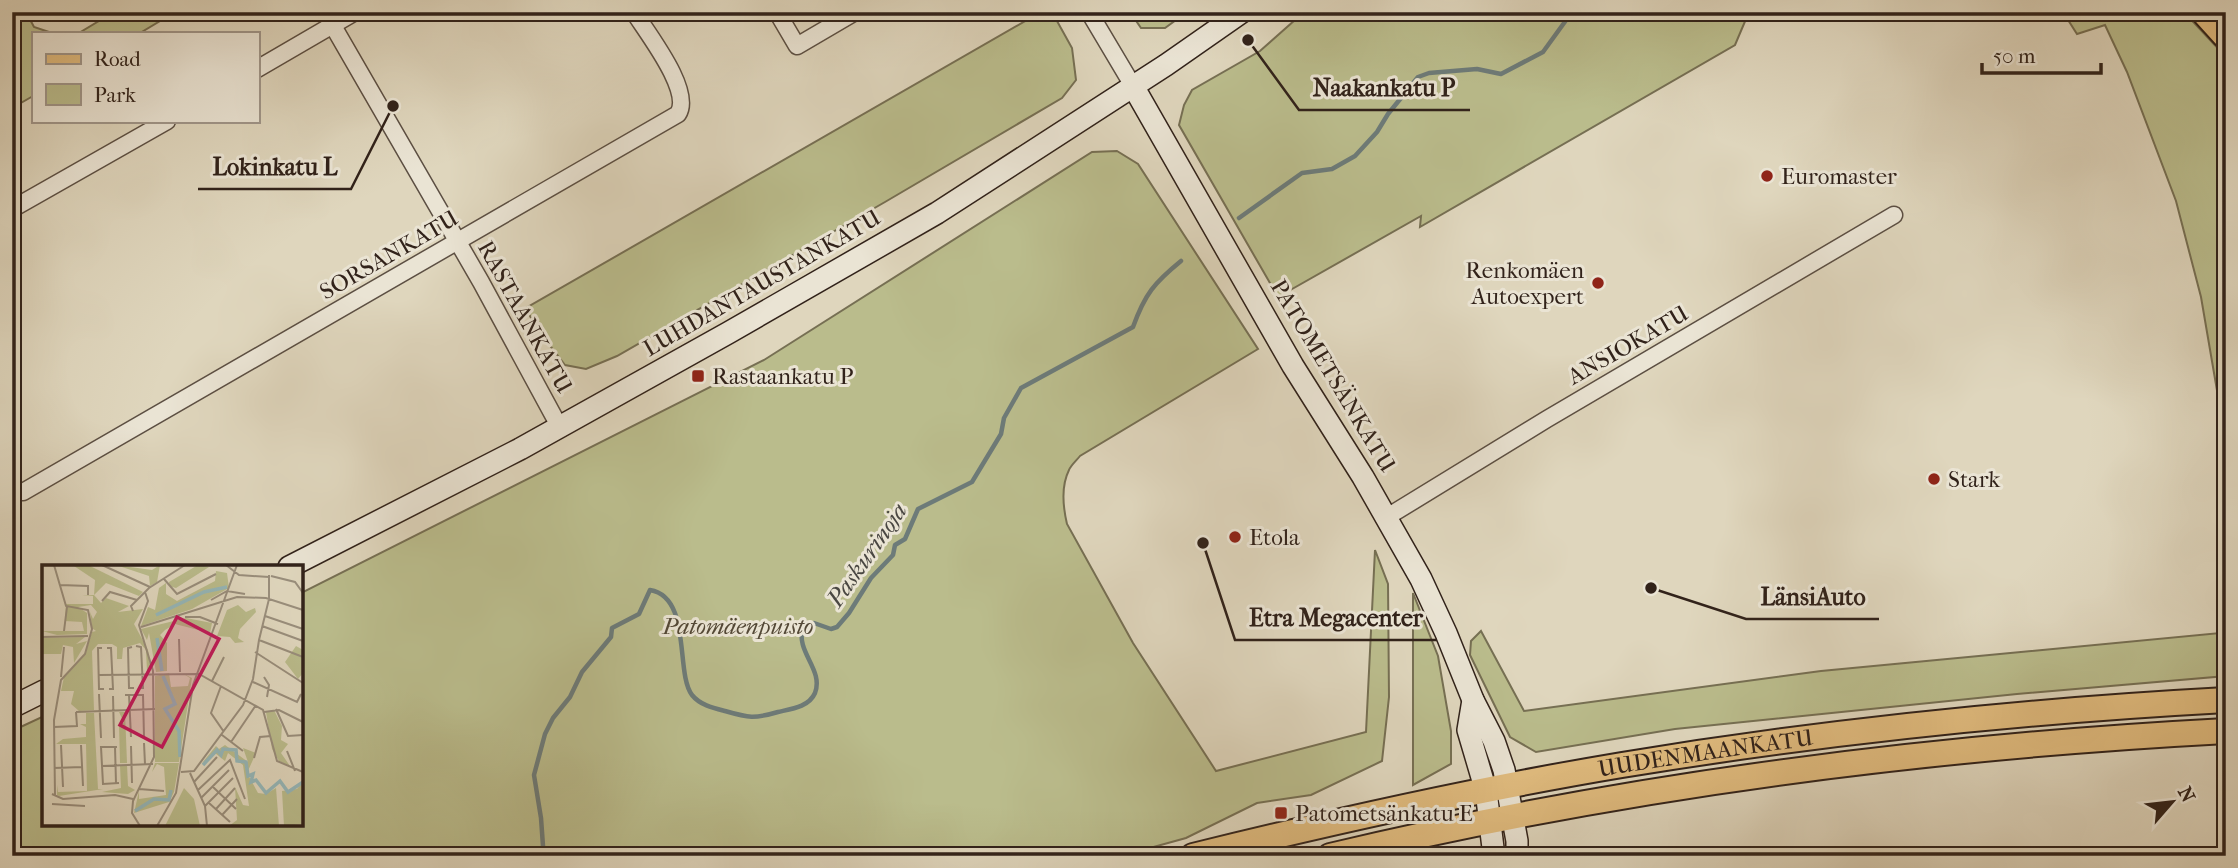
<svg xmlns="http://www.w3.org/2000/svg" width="2238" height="868" viewBox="0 0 2238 868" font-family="'IM FELL French Canon',serif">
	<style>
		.green { fill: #babc8c; stroke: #766f53; stroke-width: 2 }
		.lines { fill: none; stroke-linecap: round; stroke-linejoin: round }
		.stream { stroke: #6d7b79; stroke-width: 4.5 }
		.street-casing { stroke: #5c4f43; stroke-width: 19 }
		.secondary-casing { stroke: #31221a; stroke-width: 24 }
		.primary-casing { stroke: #31221a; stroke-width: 28 }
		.highway-casing { stroke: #31221a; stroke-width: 32 }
		.street { stroke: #eae4d4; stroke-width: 16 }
		.secondary { stroke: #eae4d4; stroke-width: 21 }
		.primary { stroke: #e0bb7e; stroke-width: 24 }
		.highway { stroke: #e0bb7e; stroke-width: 28 }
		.poi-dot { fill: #8f2418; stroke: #eae4d4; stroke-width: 2.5 }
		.labels { text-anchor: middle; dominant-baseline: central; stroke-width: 6; stroke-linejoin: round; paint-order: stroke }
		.poi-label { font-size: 23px; fill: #31221a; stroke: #eae4d4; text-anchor: start }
		.street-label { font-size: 23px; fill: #31221a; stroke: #eae4d4 }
		.park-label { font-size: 23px; font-style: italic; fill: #534836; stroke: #eae4d4 }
		.water-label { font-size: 24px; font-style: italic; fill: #4a4742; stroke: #eae4d4 }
		.inset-river { fill: none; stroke: #95b7b9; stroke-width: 3.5 }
		.inset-road { fill: none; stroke: #998e7c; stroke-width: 2 }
		.view { fill: #c2185b; fill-opacity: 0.15; stroke: #c2185b; stroke-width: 3.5 }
		.inset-edge { fill: none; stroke: #31221a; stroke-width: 3.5 }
		.leader { fill: none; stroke: #31221a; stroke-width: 2.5 }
		.callout-dot { fill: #31221a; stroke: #eae4d4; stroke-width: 2.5 }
		.callout-label { font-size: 24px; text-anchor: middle; font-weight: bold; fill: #31221a; stroke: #eae4d4; stroke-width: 6; stroke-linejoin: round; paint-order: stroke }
	</style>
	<rect width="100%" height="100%" fill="#dfd6bd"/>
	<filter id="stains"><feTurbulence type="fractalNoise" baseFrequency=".00286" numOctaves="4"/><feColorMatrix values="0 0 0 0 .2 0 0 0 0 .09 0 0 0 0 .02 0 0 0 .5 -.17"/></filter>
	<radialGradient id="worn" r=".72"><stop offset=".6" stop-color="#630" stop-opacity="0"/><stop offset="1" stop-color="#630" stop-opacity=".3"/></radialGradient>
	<g class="green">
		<polygon points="12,12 26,12 34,27 52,33 33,33 33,96 12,108"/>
		<polygon points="114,12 175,12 140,33 79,33"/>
		<polygon points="1041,12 1052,12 1072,48 1076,80 1062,98 885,202 617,356 586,369 565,365 535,326 526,308"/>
		<polygon points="1130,12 1187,12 1165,28 1141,28"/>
		<polygon points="1304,12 1749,12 1735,45 1420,227 1421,216 1278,297 1179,125 1184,105 1192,90 1260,51"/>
		<polygon points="2063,12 2184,12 2226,57 2226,443 2201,297 2176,201 2127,72 2105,25 2077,34"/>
		<path d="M1117,151L1138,164L1258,349L1080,456C1077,460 1071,465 1069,470C1061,486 1063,507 1067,524L1133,643L1216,771L1366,732L1375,550L1388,584L1389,697L1382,761L1311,795L1257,803L1186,838L1121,856H12V731L44,716V824H301V593L764,360L1092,152Z"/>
		<polygon points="1413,593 1438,656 1451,731 1451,764 1413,785"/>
		<polygon points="1481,631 1524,711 1821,671 2220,633 2226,657 2226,676 2017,694 1675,729 1536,752 1510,737 1470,655 1471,641"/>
	</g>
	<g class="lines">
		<g class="stream">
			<polyline points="1239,218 1302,173 1332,169 1355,156 1377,132 1388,114 1418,77 1429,73 1477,69 1501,74 1543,52 1572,12"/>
			<path d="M541,856L543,846L541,818L534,775L545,734L553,718L570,697L582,672L611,637L612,628L639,614L650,590C692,597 675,673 692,695C700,705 713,708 725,711C749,718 754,719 778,712C791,709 809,707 815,693C824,669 795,652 803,627L814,623L831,629L837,627L849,613L871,578L893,555L895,545L905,539L918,509L972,482L1001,434L1004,418L1021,388L1133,327C1145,294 1154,283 1181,261"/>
		</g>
		<g class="street-casing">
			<g id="street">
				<polyline points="325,12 481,282 559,426"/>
				<polyline points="777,12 797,46 855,12"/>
				<polyline points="1089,12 1133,86"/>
				<polyline points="257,69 355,12"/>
				<polyline points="12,209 167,121"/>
				<path d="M23,492L678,114C693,91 647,33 634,12"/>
				<polyline points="1387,517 1547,419 1894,215"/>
			</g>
		</g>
		<g class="secondary-casing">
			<g id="secondary">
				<polyline points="1133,86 1293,366 1363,477 1421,579 1446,633 1473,700 1494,741 1504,770 1517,841 1517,856"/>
				<polyline points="289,567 520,449 728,333 937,213 1166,65 1242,12"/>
				<polyline points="1473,700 1468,730 1486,791 1494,856"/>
				<polyline points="12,707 44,691"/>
			</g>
		</g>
		<g class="primary-casing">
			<g id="primary">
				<path id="s1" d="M1193,856C1335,821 1478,789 1622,765C1822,732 2023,711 2226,700"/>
				<path d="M1330,856C1623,786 1925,747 2226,731"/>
			</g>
		</g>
		<g class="highway-casing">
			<polyline id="highway" points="2206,12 2226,34"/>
		</g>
		<use href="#street" class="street"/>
		<use href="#secondary" class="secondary"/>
		<use href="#primary" class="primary"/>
		<use href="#highway" class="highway"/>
	</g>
	<g class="poi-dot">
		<circle cx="1767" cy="176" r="7"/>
		<circle cx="1598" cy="283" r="7"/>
		<rect x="691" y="369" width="14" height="14" rx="3.5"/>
		<circle cx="1934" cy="479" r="7"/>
		<circle cx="1235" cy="537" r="7"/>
		<rect x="1274" y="806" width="14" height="14" rx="3.5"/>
	</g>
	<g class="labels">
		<g class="poi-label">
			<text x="1781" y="176">Euromaster</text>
			<text x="1584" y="270" text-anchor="end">Renkomäen<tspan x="1584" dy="26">Autoexpert</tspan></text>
			<text x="712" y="376">Rastaankatu P</text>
			<text x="1948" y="479">Stark</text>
			<text x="1249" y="537">Etola</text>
			<text x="1295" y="813">Patometsänkatu E</text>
		</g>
		<g class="street-label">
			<text transform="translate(389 255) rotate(-30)">SORSANKATU</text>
			<text transform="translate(762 283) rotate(-30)">LUHDANTAUSTANKATU</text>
			<text transform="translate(525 317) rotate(61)">RASTAANKATU</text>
			<text transform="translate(1628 345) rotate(-30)">ANSIOKATU</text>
			<text transform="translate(1333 376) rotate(59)">PATOMETSÄNKATU</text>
			<text stroke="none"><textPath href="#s1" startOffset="523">UUDENMAANKATU</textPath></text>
		</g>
		<g class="park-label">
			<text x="738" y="626">Patomäenpuisto</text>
		</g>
		<g class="water-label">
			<text transform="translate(867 555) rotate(-55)">Paskurinoja</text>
		</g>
	</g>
	<g transform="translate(42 565)">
		<rect width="261" height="261" fill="#dfd6bd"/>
		<path d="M46,0L101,27L97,31L64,18L52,30L59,38L64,33L87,41L76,47L101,44L92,59L106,85L109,105L105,106L104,85L98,78L81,83L80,94H75V82L70,79H56L50,86L52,145L37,146L29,139L32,126H19L22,112L43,90L50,67L54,66L50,63L48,47L51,54L55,47L49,40L36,42L45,48V69L15,70L0,66H42L40,57L23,56L24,39H51V31L40,30H52L53,15L32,1ZM74,0L110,5L118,0L115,17L108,21L107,11ZM156,0L167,2L134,23L127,21V17ZM174,6L185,8L187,23L150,44L99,61L106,42L113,45L117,23L124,18V29L135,36L173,16ZM196,40L204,47L213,43L214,47L198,64L196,73L202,77L193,78L188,72L175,71L185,45ZM144,53L170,58L168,68L133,59L123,65L118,70L125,78V106L114,107L107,68L105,75L99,64ZM43,72L34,79L45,76L32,98L31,82L21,80L19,89H0V73ZM254,81L261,85V108L256,114L243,97ZM127,108L129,122L146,121L148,113L140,108L150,113L137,197H113V111ZM232,145L240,161L239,175L246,179L239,188L248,201L237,196L230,184L224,147ZM77,147H83L85,198H78L77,159L82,158ZM44,148H52L56,224H61L17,231L15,230V220L16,227L45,226L44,179H14L21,174L44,172V162L38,159H44ZM183,180L206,197L201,183L214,188L205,208L216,228L224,229L234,223L237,261H187L195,255L193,222L201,240L207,241L201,200L186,188L183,196L173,188L160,198L174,181L177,184ZM113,198H137L132,227L127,237L92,248L97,226V234L124,230L122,202L115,199L110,207ZM78,200H85L86,221L93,225L86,229L60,227L79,223ZM261,217V259L242,261L240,226L255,224ZM142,223L152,234L158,261H123Z" fill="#babc8c"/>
		<path class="inset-river" d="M114,50L162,27L185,22M115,73L120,106M121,111L133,139L123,144L137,166L138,192M161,200L175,185L179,190L181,184L194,185L195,196L204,197L206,211L211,209L209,217L214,215L224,228L238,216L246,227L261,217M93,246L112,234L127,235L129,225"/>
		<path class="inset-road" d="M12,0L24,41L46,45L50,64L43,89L19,115L12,155L13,230M60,0L108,22M184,0L197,10L227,12M229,11L253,17L261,28M122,14L135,29L174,9M18,20L46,21V30M169,35L185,26L203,29M60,36L68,27L95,35M91,46L89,41L107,23L143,0M223,51L261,64M143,52H158L176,59M220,61L261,76M99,62L195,32L224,33L261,45M22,66L25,42M0,72L46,71M137,74L138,107M217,75L227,34V10M217,75L261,92M94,81L99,82L101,123H96M90,82L86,83L87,123H92M60,83H56L57,124H62M65,83H69L71,124H67M213,87L261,118M57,110L157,109L221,145L235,196L261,207M19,112L22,82M222,112L227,120L225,132M170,116L182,92M211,117L255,137L259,129M179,121L169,148L182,167M57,129L59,173M83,130H101L102,172M87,130L89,172M71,131L72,173M234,144L246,171L261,170M34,147L113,144M222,147L237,145L261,157M12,162L35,161L34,147M180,170L201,186M189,177L214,140M102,178L103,199M19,180L21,222M39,180L41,221M89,181L90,218M73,182L74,218M75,182H59L61,219L77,218M245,186L253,206M212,193L218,172L229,171M60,201L111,199M12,203L40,202M139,207L152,206L201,140L211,114L217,75M148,208L163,241L165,261M152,217L175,192M171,222L194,244M97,224L122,226M156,225L188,195L203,234M10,229L21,234L73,230L91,234M159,233L187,205M167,238L188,257M10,239L43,241M163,241L191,213M174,244L193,223M180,250L195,234M98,261L90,248L91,236L112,192L111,106L97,60L106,36L103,27M115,261L134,228L151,120L195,0"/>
		<path class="view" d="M135,52L177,74L120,182L78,160Z"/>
		<rect width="261" height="261" class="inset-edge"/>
	</g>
	<path class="leader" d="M1248 40L1299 110H1470M393 106L351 189H198M1651 588L1746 619H1879M1203 543L1235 640H1437"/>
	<g class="callout-dot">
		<circle cx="1248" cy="40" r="7"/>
		<circle cx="393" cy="106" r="7"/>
		<circle cx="1651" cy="588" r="7"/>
		<circle cx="1203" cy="543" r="7"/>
	</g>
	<g class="callout-label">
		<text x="1384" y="96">Naakankatu P</text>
		<text x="275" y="175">Lokinkatu L</text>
		<text x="1813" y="605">LänsiAuto</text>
		<text x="1336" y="626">Etra Megacenter</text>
	</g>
	<rect width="2238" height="868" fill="none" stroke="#dfd6bd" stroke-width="42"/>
	<rect x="14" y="14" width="2210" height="840" fill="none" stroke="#31221a" stroke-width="3.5"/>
	<rect x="21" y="21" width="2196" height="826" fill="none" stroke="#31221a" stroke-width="2"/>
	<rect x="32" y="32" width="228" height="91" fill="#eae4d4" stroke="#a0968a" stroke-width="2"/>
	<rect x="46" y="54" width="35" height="10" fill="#e0bb7e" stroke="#a0968a" stroke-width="2"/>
	<text x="94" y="66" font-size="21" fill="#31221a">Road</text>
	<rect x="46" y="84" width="35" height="21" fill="#babc8c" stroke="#a0968a" stroke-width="2"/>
	<text x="94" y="102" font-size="21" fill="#31221a">Park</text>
	<g transform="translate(2172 802) rotate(62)" stroke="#eae4d4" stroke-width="5" paint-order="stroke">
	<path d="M0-5L12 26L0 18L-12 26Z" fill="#31221a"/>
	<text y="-10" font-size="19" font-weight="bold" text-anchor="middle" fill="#31221a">N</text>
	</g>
	<path d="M1982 63v10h119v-10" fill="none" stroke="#31221a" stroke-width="3.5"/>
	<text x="1993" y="63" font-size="21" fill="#31221a" stroke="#eae4d4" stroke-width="5" paint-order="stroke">50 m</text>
	<rect width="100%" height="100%" filter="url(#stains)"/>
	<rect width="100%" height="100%" fill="url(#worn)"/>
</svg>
